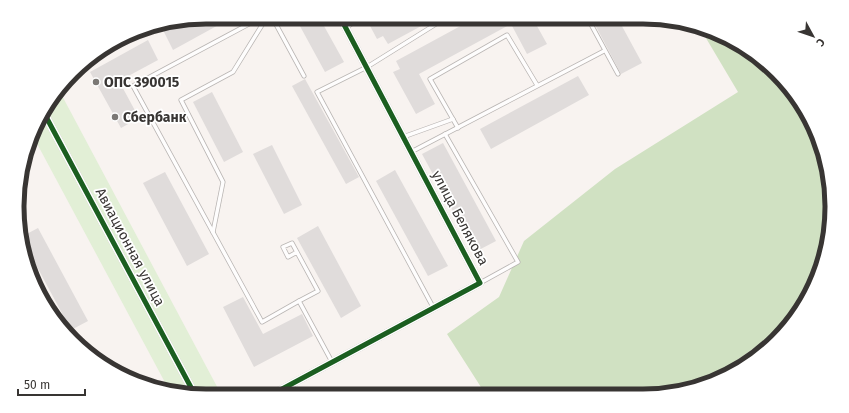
<svg xmlns="http://www.w3.org/2000/svg" width="849" height="413" viewBox="0 0 849 413" font-family="'Fira Sans',sans-serif">
	<style>
		.green { fill: #e2efd6 }
		.forest { fill: #d0e1c2 }
		.building { fill: #e0dcdb }
		.lines { fill: none; stroke-linecap: round; stroke-linejoin: round }
		.service-casing { stroke: #b9b5b3; stroke-width: 5 }
		.minor-casing { stroke: #b9b5b3; stroke-width: 8 }
		.service { stroke: #fefdfd; stroke-width: 3.5 }
		.minor { stroke: #fefdfd; stroke-width: 7 }
		.cycleway-casing { stroke: #fff; stroke-width: 8 }
		.cycleway { stroke: #1b5e20; stroke-width: 5 }
		.poi-dot { fill: #7b7875; stroke: #fff; stroke-width: 1.5 }
		.labels { text-anchor: middle; dominant-baseline: central; stroke-width: 3.5; stroke-linejoin: round; paint-order: stroke }
		.poi-label { font-size: 14px; font-weight: bold; fill: #383533; stroke: #fff; text-anchor: start }
		.street-label { font-size: 14px; fill: #383533; stroke: #fff }
		.rim { fill: none; stroke: #383533; stroke-width: 5 }
	</style>
	<rect width="100%" height="100%" fill="#f8f3f0"/>
	<polygon class="green" points="59,90 222,396 206,396 168,388 34,138 49,101"/>
	<polygon class="forest" points="700,28 715,32 777,73 818,134 832,207 817,279 793,321 701,385 667,394 486,395 447,334 499,297 524,241 615,169 738,92"/>
	<g class="building">
		<polygon points="206,17 233,17 173,50 163,30 178,22"/>
		<polygon points="295,17 319,17 344,62 325,72"/>
		<polygon points="374,17 438,17 388,44 383,36 377,39 369,24 376,21"/>
		<polygon points="477,17 532,17 547,44 527,54 511,24 419,74 435,104 416,114 393,72 400,69 396,61"/>
		<polygon points="591,17 617,17 642,63 621,74"/>
		<polygon points="148,40 158,60 119,81 139,118 121,128 90,72"/>
		<polygon points="578,76 589,95 491,149 480,129"/>
		<polygon points="305,79 359,177 346,184 292,86"/>
		<polygon points="212,92 243,152 224,162 193,102"/>
		<polygon points="443,143 496,241 475,252 422,154"/>
		<polygon points="272,145 302,205 284,214 253,154"/>
		<polygon points="395,170 448,266 428,276 376,181"/>
		<polygon points="165,172 209,254 187,266 143,183"/>
		<polygon points="318,226 361,306 341,318 297,238"/>
		<polygon points="38,228 88,321 71,330 21,237"/>
		<polygon points="243,297 263,334 302,314 313,336 254,367 223,307"/>
	</g>
	<g class="lines">
		<g class="service-casing">
			<g id="service">
				<polyline points="262,17 133,86 262,322 299,301 332,362"/>
				<polyline points="272,17 304,76"/>
				<polyline points="587,17 618,74"/>
				<polyline points="346,28 360,17"/>
				<polyline points="458,128 430,79 507,35 537,85"/>
				<polyline points="445,134 518,262 480,283"/>
				<polyline points="403,137 453,119"/>
				<polyline points="411,152 604,51"/>
				<polyline points="213,232 223,182 181,100 233,72 267,17"/>
				<polyline points="297,252 288,257 283,247 292,243 318,291 299,301"/>
				<polyline points="433,307 317,92 367,67 444,19 442,17"/>
				<polyline points="291,384 298,396"/>
			</g>
		</g>
		<g class="minor-casing">
			<g id="minor">
				<polyline points="44,113 194,393"/>
				<polyline points="269,396 480,283 340,17"/>
			</g>
		</g>
		<use href="#service" class="service"/>
		<use href="#minor" class="minor"/>
		<g class="cycleway-casing">
			<g id="cycleway">
				<polyline points="44,113 194,393"/>
				<polyline points="269,396 480,283 340,17"/>
			</g>
		</g>
		<use href="#cycleway" class="cycleway"/>
	</g>
	<g class="poi-dot">
		<circle cx="96" cy="82" r="4"/>
		<circle cx="115" cy="117" r="4"/>
	</g>
	<g class="labels">
		<g class="poi-label">
			<text x="104" y="82">ОПС 390015</text>
			<text x="123" y="117">Сбербанк</text>
		</g>
		<g class="street-label">
			<text transform="translate(460 218) rotate(62)">улица Белякова</text>
			<text transform="translate(130 247) rotate(62)">Авиационная улица</text>
		</g>
	</g>
	<path d="M0 0H849V413H0ZM206 24H643A182 182 0 0 1 825 206V207A182 182 0 0 1 643 389H206A182 182 0 0 1 24 207V206A182 182 0 0 1 206 24Z" fill="#fff" fill-rule="evenodd"/>
	<path class="rim" d="M206 24H643A182 182 0 0 1 825 206V207A182 182 0 0 1 643 389H206A182 182 0 0 1 24 207V206A182 182 0 0 1 206 24Z"/>
	<g transform="translate(813 36) rotate(130)" stroke="#ffffff" stroke-width="3" paint-order="stroke">
	<path d="M0-3L7 15L0 10L-7 15Z" fill="#383533"/>
	<text y="-6" font-size="11" font-weight="bold" text-anchor="middle" fill="#383533">С</text>
	</g>
	<path d="M18 389v6h67v-6" fill="none" stroke="#383533" stroke-width="2"/>
	<text x="24" y="389" font-size="12" fill="#383533" stroke="#ffffff" stroke-width="3" paint-order="stroke">50 m</text>
</svg>
